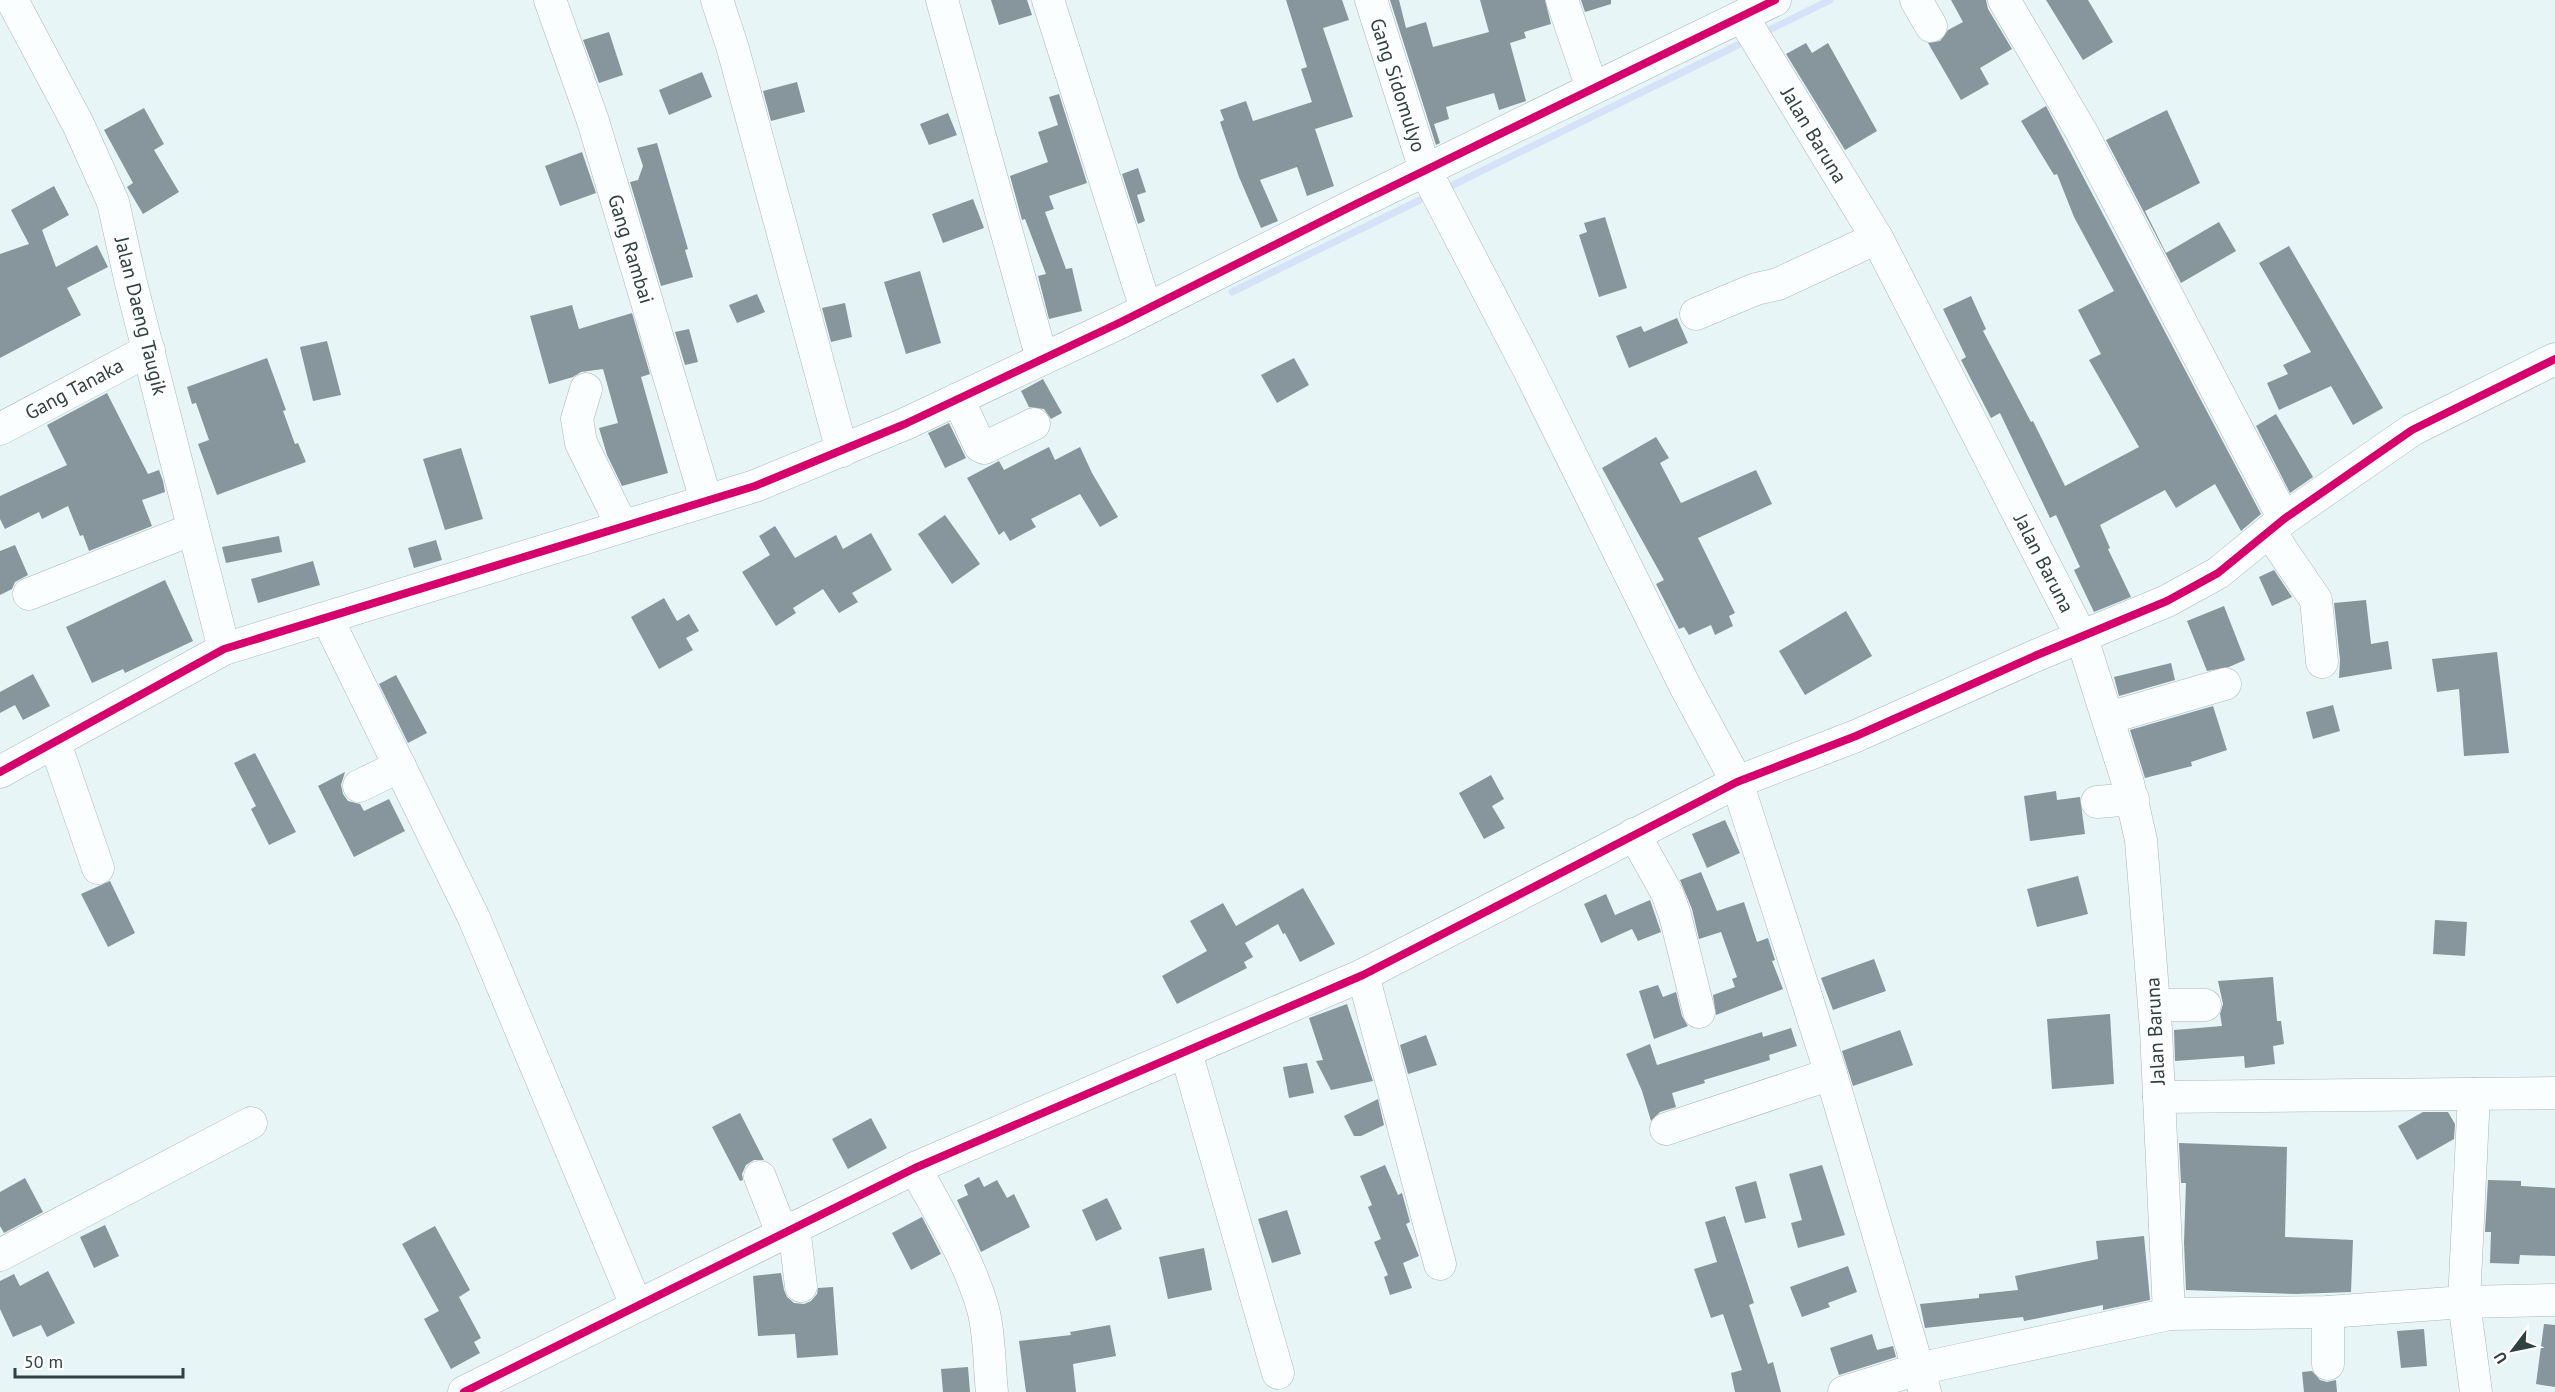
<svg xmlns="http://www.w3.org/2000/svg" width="2555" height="1392" viewBox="0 0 2555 1392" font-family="'PT Sans',sans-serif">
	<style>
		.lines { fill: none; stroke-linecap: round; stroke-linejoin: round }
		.stream { stroke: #d6e2f7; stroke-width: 7 }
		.building { fill: #86969c }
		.minor-casing { stroke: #aab8b9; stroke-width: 33 }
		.minor { stroke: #fbfefe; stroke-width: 32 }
		.cycleway-casing { stroke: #fff; stroke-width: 11 }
		.cycleway { stroke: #d6006c; stroke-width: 8 }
		.labels { text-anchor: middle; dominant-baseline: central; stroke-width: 6; stroke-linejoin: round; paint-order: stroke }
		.street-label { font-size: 20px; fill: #2f4142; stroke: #fff }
	</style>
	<rect width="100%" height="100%" fill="#e7f5f7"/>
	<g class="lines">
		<g class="stream">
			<polyline points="1771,29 1830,0"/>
			<polyline points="1453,185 1738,45"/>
			<polyline points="1232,292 1420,200"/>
		</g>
	</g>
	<g class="building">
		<polygon points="991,0 1027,0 1032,15 999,25"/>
		<polygon points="1286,0 1342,0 1349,20 1323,28 1353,117 1315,129 1334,186 1307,196 1297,167 1260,180 1278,221 1261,228 1239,177 1220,122 1224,120 1220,110 1246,101 1253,121 1312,102 1301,69 1307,67"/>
		<polygon points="1390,0 1399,0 1406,28 1426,22 1433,47 1489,32 1480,0 1545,0 1551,24 1524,32 1526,38 1510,43 1526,101 1499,110 1494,93 1446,107 1449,119 1434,124 1440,143 1436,145"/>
		<polygon points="1581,0 1611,0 1611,4 1585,12"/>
		<polygon points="1951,0 1986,0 1988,9 2012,49 1980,68 1989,84 1961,100 1928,43 1940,41 1948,30 1963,22"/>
		<polygon points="2046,0 2088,0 2113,42 2083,60"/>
		<polygon points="609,32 623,75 599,83 583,40"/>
		<polygon points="1806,43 1812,53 1828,43 1877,131 1845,150 1786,54"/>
		<polygon points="702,72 712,97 669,115 659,90"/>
		<polygon points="797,82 805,112 771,121 763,91"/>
		<polygon points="1059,94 1087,183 1049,196 1054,209 1045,212 1066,269 1072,268 1082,311 1049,319 1038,276 1046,274 1025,219 1022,220 1010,176 1048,162 1038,132 1058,125 1049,97"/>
		<polygon points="2046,106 2261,514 2241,531 2215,484 2176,508 2165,490 2100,525 2110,548 2108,549 2131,597 2094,612 2074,570 2080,567 2056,515 2050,518 2000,413 1991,418 1961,360 1966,357 1943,309 1971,296 1986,329 1983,331 2031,422 2033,421 2065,486 2139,447 2089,360 2101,354 2078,310 2114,291 2074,217 2057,174 2054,175 2021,121"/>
		<polygon points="144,108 164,144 154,150 179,192 143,214 127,187 133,183 104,130"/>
		<polygon points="2167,110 2200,183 2145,211 2166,253 2219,222 2236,251 2181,283 2106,140"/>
		<polygon points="948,113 957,135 929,145 920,124"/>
		<polygon points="657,143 688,249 685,250 693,277 661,286 630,182 638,180 643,166 637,148"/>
		<polygon points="582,152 596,193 560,206 545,166"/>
		<polygon points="1138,168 1146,192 1137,195 1145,221 1138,224 1122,174"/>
		<polygon points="54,186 69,215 42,230 56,267 97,245 108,267 67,288 81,315 0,358 0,254 29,244 11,210"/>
		<polygon points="973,199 984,228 943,243 932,214"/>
		<polygon points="1605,217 1627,288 1599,297 1579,235 1587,232 1584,223"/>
		<polygon points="2289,246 2383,408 2353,425 2331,386 2279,410 2267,383 2288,374 2283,365 2311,352 2259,263"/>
		<polygon points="920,271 941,343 906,354 884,282"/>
		<polygon points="757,294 765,312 737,323 729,305"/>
		<polygon points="845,303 852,337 831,342 822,308"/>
		<polygon points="572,305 579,329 632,313 650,374 641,377 668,473 622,486 607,455 599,428 618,423 603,369 581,372 573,377 549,384 530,316"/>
		<polygon points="1677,318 1688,343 1629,368 1616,336 1641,326 1644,332"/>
		<polygon points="689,329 698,362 685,365 675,332"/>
		<polygon points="327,341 341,395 313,401 300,347"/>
		<polygon points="267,358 286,410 283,411 295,444 298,443 306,462 217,495 198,444 209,440 196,403 192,404 187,387"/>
		<polygon points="1294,358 1309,385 1277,403 1261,375"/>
		<polygon points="1043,379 1062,413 1051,419 1044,409 1029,407 1021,391"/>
		<polygon points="107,393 148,474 159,470 163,481 165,492 142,500 152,526 89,551 83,535 80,536 68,506 42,519 39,512 5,529 0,519 0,496 67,465 47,425"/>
		<polygon points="2276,414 2313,477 2290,493 2256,426"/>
		<polygon points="949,423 966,458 945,468 928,433"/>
		<polygon points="1656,437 1669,458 1660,463 1681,503 1756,470 1772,504 1698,538 1735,613 1729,616 1733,626 1715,635 1711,625 1689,635 1684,627 1679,629 1656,584 1664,580 1602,468"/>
		<polygon points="1049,447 1055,460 1080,447 1092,473 1118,517 1100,527 1080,494 1031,519 1036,527 1010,541 1004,531 999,535 967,478 999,461 1004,470"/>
		<polygon points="461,448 483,519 445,530 423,459"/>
		<polygon points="945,515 980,564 952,584 918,534"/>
		<polygon points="775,526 795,558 836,535 843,549 871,533 892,570 852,593 858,602 839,613 823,589 793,608 796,613 776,626 742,572 770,555 759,536"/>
		<polygon points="279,536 282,552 226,563 222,547"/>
		<polygon points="436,540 442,560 414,568 408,548"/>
		<polygon points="15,545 28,575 15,582 12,589 0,595 0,551"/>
		<polygon points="313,561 320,585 258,603 251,579"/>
		<polygon points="2274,570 2292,597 2272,606 2259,577"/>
		<polygon points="165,580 193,641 125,673 123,669 92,683 66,627"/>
		<polygon points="664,598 677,621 689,614 699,631 686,638 693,650 659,669 631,617"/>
		<polygon points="2366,600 2371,644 2388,641 2392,669 2339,678 2340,660 2334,603"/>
		<polygon points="2224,606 2245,660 2229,667 2207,671 2187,621"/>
		<polygon points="1846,611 1872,656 1805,695 1779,651"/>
		<polygon points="2497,652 2509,753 2464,756 2459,689 2437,692 2432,659"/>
		<polygon points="2171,663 2175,680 2119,696 2114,677"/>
		<polygon points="33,674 50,706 23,720 15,705 0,713 0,692"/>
		<polygon points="396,675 427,733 408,743 379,684"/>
		<polygon points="2333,705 2340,731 2313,739 2306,712"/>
		<polygon points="2213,706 2227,750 2191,762 2192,766 2145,778 2130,730"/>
		<polygon points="255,753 296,832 269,845 251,809 256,806 234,763"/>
		<polygon points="345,772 341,785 343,794 348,801 360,804 364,811 389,799 405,831 354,857 318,786"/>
		<polygon points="1491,775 1504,799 1492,806 1505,828 1484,839 1459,793"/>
		<polygon points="2056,791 2057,800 2080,797 2085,834 2030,841 2024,796"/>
		<polygon points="1725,820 1740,853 1707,868 1692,834"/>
		<polygon points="1701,872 1717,911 1744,902 1757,942 1768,938 1775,960 1772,961 1783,989 1716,1015 1713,995 1735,987 1732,979 1737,977 1721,932 1699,939 1692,909 1680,880"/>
		<polygon points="2078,876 2088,914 2037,927 2027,889"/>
		<polygon points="110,881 135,933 108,947 81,894"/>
		<polygon points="1303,888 1335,944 1300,962 1285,933 1283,934 1278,924 1245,943 1253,957 1244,962 1247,968 1177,1004 1162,976 1207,951 1190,921 1223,903 1236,926"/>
		<polygon points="1606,894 1615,915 1650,900 1661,932 1638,941 1632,929 1601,943 1584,904"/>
		<polygon points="2435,920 2467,922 2465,956 2433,954"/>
		<polygon points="1874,959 1886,991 1833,1010 1821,978"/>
		<polygon points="2273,977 2277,1021 2281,1021 2284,1044 2273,1046 2275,1064 2245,1068 2244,1056 2175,1061 2174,1030 2222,1026 2220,1014 2223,1004 2218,981"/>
		<polygon points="1658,985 1663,997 1676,992 1682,1016 1688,1026 1654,1039 1639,991"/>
		<polygon points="1347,1004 1373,1081 1331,1090 1316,1061 1323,1060 1309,1018"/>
		<polygon points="2110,1014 2114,1084 2052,1089 2047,1019"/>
		<polygon points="1791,1028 1797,1046 1769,1055 1770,1060 1704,1080 1705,1083 1672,1093 1676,1107 1660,1112 1651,1121 1642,1091 1626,1054 1650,1044 1657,1065 1762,1032 1763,1037"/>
		<polygon points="1900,1030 1913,1065 1853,1086 1842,1051"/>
		<polygon points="1426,1035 1437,1065 1408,1074 1400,1045"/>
		<polygon points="1307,1063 1314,1093 1289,1098 1283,1067"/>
		<polygon points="1378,1099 1384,1125 1361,1136 1354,1136 1344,1116"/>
		<polygon points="2423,1112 2448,1112 2455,1124 2454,1139 2417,1160 2398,1126"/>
		<polygon points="740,1113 764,1160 754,1160 746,1165 742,1174 743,1180 740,1181 712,1127"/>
		<polygon points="871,1118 887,1148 848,1169 832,1139"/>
		<polygon points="2179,1143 2287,1147 2285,1237 2353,1240 2351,1292 2296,1294 2186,1290 2184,1243 2186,1183 2181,1183"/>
		<polygon points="1385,1165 1398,1195 1402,1193 1410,1222 1406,1224 1419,1256 1403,1263 1412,1288 1390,1295 1384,1277 1388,1275 1374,1242 1381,1239 1368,1207 1372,1205 1360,1176"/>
		<polygon points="1822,1165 1845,1235 1798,1248 1791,1223 1802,1220 1789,1174"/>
		<polygon points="979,1177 984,1187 997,1180 1007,1198 1014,1194 1030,1227 981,1252 957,1200 968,1195 964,1185"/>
		<polygon points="25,1178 43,1212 4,1233 0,1226 0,1192"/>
		<polygon points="2488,1180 2521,1181 2521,1186 2555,1188 2555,1256 2520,1255 2519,1264 2490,1263 2491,1232 2485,1232"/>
		<polygon points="1756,1181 1766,1218 1745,1223 1735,1187"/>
		<polygon points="1107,1198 1122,1229 1096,1241 1082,1210"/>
		<polygon points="1287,1210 1301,1254 1272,1263 1258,1219"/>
		<polygon points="1725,1216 1754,1303 1749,1305 1768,1364 1773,1362 1781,1392 1735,1392 1731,1373 1742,1370 1723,1314 1711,1318 1694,1269 1717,1262 1705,1222"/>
		<polygon points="922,1217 941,1254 911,1270 892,1233"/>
		<polygon points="105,1225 119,1256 94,1268 80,1237"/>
		<polygon points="435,1226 470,1290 459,1297 481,1338 474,1342 480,1353 451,1369 424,1319 439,1311 402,1244"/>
		<polygon points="2144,1236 2150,1300 2103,1310 2103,1305 2024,1321 2023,1317 1925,1328 1920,1304 1979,1298 1979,1294 2018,1290 2015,1276 2098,1259 2096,1241"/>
		<polygon points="1204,1248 1212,1290 1168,1299 1159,1257"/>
		<polygon points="1848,1266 1857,1292 1828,1303 1830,1307 1802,1317 1790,1287"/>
		<polygon points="48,1271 75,1323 47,1337 41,1325 13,1337 0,1309 0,1281 14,1274 20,1286"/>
		<polygon points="781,1273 784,1290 787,1297 794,1303 804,1304 811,1301 817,1294 818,1288 833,1287 838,1355 797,1358 795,1334 758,1336 753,1276"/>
		<polygon points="2544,1324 2555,1325 2555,1387 2536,1384"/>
		<polygon points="1110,1325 1116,1356 1073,1364 1076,1392 1026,1392 1019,1341 1071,1335 1070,1332"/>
		<polygon points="2424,1329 2427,1366 2401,1368 2397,1331"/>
		<polygon points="1872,1334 1877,1350 1893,1346 1896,1357 1839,1375 1830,1348"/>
		<polygon points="968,1367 970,1392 943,1392 941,1369"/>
		<polygon points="2312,1371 2320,1380 2327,1382 2336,1380 2337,1392 2304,1392 2302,1372"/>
	</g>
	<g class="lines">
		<g class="minor-casing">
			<g id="minor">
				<polyline points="12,0 78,124 113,202 131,283 224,649"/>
				<polyline points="550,0 593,121 706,500"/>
				<polyline points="717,0 733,49 842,451"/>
				<polyline points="942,0 1042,359"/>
				<polyline points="1048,0 1146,309"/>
				<polyline points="1371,0 1425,170 1529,370 1684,684 1737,782 1831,1074 1925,1392"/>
				<polyline points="1562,0 1592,88"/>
				<polyline points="1916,0 1931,26"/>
				<polyline points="2004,0 2081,131 2284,519"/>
				<polyline points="1742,16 1877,238 2082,638 2128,783 2141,840 2156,1030 2169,1314"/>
				<polyline points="1696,314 1756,289 1778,284 1877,238"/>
				<polyline points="586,389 577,419 581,443 622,526"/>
				<polyline points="958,399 980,446 984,448 1034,424"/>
				<polyline points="0,429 149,350"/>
				<polyline points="2269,531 2316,600 2322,662"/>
				<polyline points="29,594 193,529"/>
				<polyline points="327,618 474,918 636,1305"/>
				<polyline points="2108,718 2225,684"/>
				<polyline points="55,743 98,868"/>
				<polyline points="0,772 224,649 755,486 905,424 1121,322 1356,204 1775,0"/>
				<polyline points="359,786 400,766"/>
				<polyline points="2097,802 2133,799"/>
				<polyline points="1634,834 1667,893 1675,915 1699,1012"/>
				<polyline points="1363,975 1440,1264"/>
				<polyline points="2155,1005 2205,1005"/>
				<polyline points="1186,1052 1278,1373"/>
				<polyline points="2474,1094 2464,1302 2476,1392"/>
				<polyline points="2159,1097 2555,1093"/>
				<polyline points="1666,1129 1831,1074"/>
				<path d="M915,1168C940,1214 969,1259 983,1309C990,1335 989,1365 992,1392"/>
				<polyline points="760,1177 782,1233"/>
				<polyline points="794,1227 801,1286"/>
				<polyline points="0,1255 251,1123"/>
				<polyline points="2328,1364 2328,1312"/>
				<polyline points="464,1392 915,1168 1363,975 1737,782 1856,736 2037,655 2167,601 2218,573 2284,519 2412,430 2555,359"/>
				<polyline points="1844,1392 1918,1369 2169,1314 2328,1312 2464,1302 2555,1300"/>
			</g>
		</g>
		<use href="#minor" class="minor"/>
		<g class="cycleway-casing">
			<g id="cycleway">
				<polyline points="0,772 224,649 755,486 905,424 1121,322 1356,204 1775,0"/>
				<polyline points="464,1392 915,1168 1363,975 1737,782 1856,736 2037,655 2167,601 2218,573 2284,519 2412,430 2555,359"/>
			</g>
		</g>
		<use href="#cycleway" class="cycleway"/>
	</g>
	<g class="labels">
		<g class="street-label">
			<text transform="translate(1398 85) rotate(72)">Gang Sidomulyo</text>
			<text transform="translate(1814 135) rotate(59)">Jalan Baruna</text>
			<text transform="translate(631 249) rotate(73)">Gang Rambai</text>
			<text transform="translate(141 316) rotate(76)">Jalan Daeng Taugik</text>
			<text transform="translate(74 389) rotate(-28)">Gang Tanaka</text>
			<text transform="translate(2044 563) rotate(63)">Jalan Baruna</text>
			<text transform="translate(2155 1031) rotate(-93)">Jalan Baruna</text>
		</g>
	</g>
	<g transform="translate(2513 1350) rotate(238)" stroke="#ffffff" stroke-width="4.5" paint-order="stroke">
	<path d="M0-4.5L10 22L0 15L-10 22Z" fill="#2f4142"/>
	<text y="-9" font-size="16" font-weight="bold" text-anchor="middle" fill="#2f4142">U</text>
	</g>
	<path d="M15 1368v9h168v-9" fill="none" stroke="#2f4142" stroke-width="3"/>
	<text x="24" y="1368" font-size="18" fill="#2f4142" stroke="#ffffff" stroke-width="4.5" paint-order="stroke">50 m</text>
</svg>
